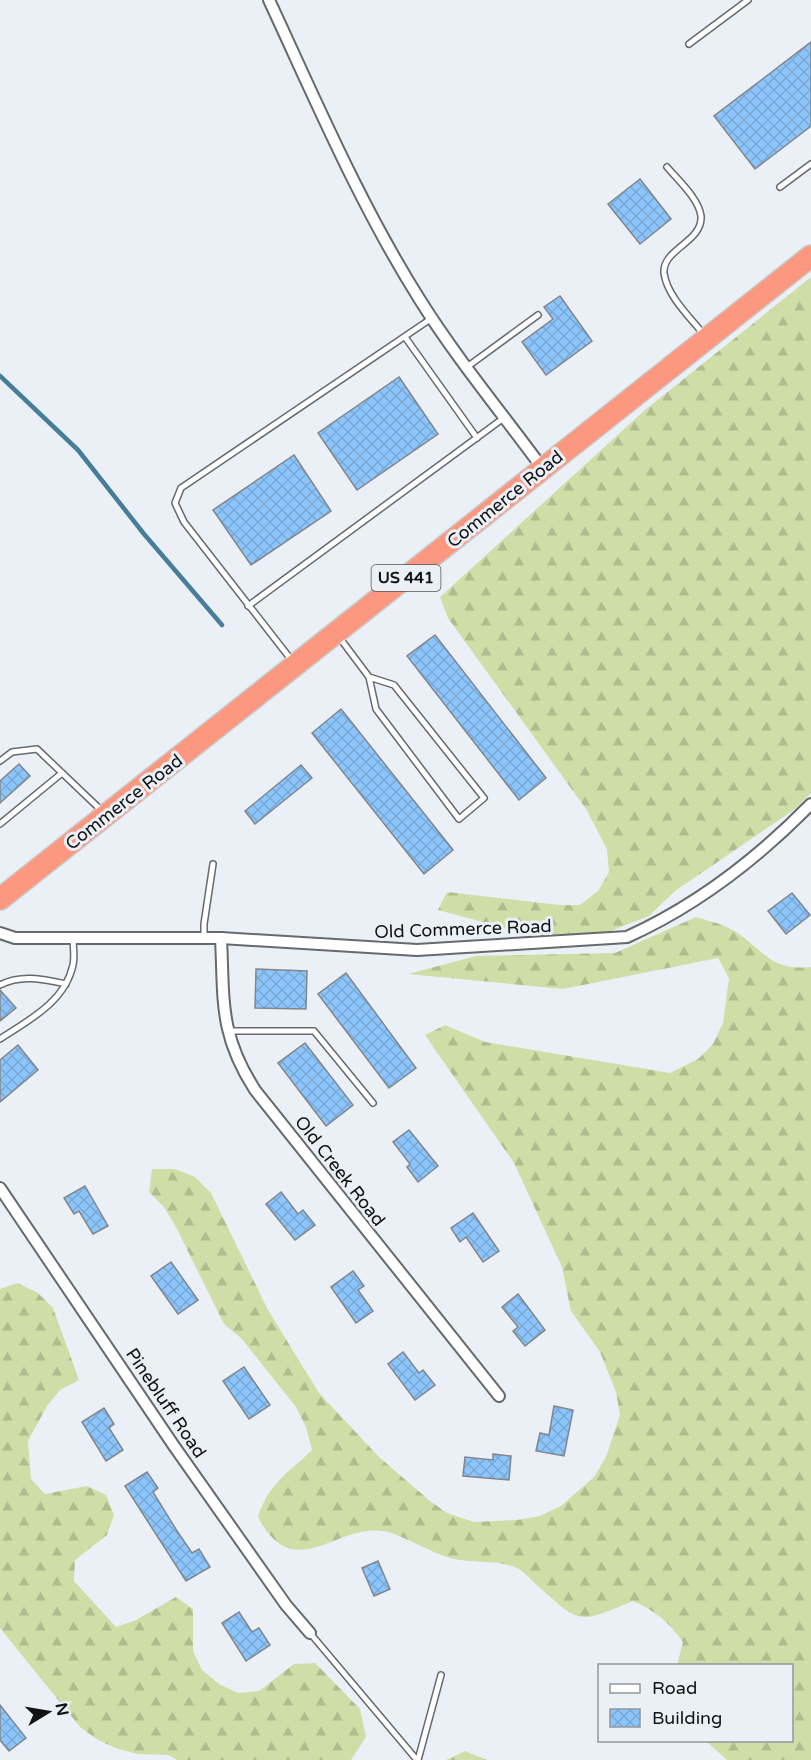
<svg xmlns="http://www.w3.org/2000/svg" width="811" height="1760" viewBox="0 0 811 1760" font-family="'Varela Round',sans-serif">
	<style>
		.forest { fill: url(#forest-firs) }
		.lines { fill: none; stroke-linecap: round; stroke-linejoin: round }
		.stream { stroke: #467d99; stroke-width: 4.5 }
		.building { fill: url(#building-cross-hatch); stroke: #82868b; stroke-width: 1.5 }
		.lane-casing { stroke: #666a6f; stroke-width: 8 }
		.street-casing { stroke: #666a6f; stroke-width: 14 }
		.highway-casing { stroke: #cacbcb; stroke-width: 24 }
		.lane { stroke: #fff; stroke-width: 5 }
		.street { stroke: #fff; stroke-width: 10 }
		.highway { stroke: #fc9780; stroke-width: 21 }
		.labels { text-anchor: middle; dominant-baseline: central; stroke-width: 6; stroke-linejoin: round; paint-order: stroke }
		.shield { fill: #ebf0f6; stroke: #525557; stroke-width: 1.5 }
		.shield-label { font-size: 16px; font-weight: bold; fill: #101213 }
		.street-label { font-size: 18px; fill: #101213; stroke: #ebf0f6 }
	</style>
	<defs>
		<pattern id="forest-firs" width="22" height="20" patternUnits="userSpaceOnUse" patternTransform="scale(1.5)"><rect width="22" height="20" fill="#cddea6"/><path d="M5 1l3.5 6h-7zM16 11l3.5 6h-7z" fill="#afbd8e"/></pattern>
		<pattern id="building-cross-hatch" width="8" height="8" patternUnits="userSpaceOnUse" patternTransform="scale(1.5)"><rect width="8" height="8" fill="#8bc5fb"/><path d="M0 0l8 8M0 8l8-8" fill="none" stroke="#77a8d6"/></pattern>
	</defs>
	<rect width="100%" height="100%" fill="#ebf0f6"/>
	<g class="forest">
		<polygon points="811,277 811,793 795,809 675,891 649,916 590,939 547,939 438,910 447,892 559,905 580,905 598,891 609,872 607,849 586,809 448,618 440,597 645,410"/>
		<path d="M696,917C710,921 723,924 736,932C766,952 770,971 811,967V1760H727L706,1741L792,1740V1666L677,1665L683,1642C669,1622 655,1611 633,1601C579,1623 582,1626 538,1586C532,1581 524,1571 517,1568C501,1560 472,1563 454,1559C433,1554 414,1541 394,1534C341,1514 297,1591 258,1517C269,1483 287,1474 312,1450L306,1427L296,1407L241,1338L224,1324L176,1227L164,1207L149,1192L152,1169H175L195,1177L211,1193L268,1310L319,1393L379,1457L430,1501L447,1513L474,1522L517,1520L540,1516L561,1506L594,1477L606,1457L620,1415L616,1392L600,1352L571,1311L562,1267L514,1163L425,1035L445,1025L485,1042L670,1073L698,1059L713,1044L723,1023L729,978L718,958L563,989L408,974L476,956L615,953Z"/>
		<polygon points="17,1283 38,1293 53,1308 79,1380 60,1390 47,1406 28,1441 31,1479 45,1494 87,1486 106,1495 114,1515 107,1535 75,1560 74,1581 116,1627 136,1620 176,1597 193,1609 193,1651 202,1670 219,1684 238,1693 259,1691 294,1664 315,1663 360,1709 366,1737 351,1760 177,1760 168,1755 138,1754 118,1749 98,1740 80,1727 0,1628 0,1289"/>
		<polygon points="465,1751 487,1760 446,1760"/>
	</g>
	<g class="lines">
		<polyline class="stream" points="0,376 78,450 144,534 222,625"/>
	</g>
	<g class="building">
		<polygon points="811,42 811,126 755,169 714,116"/>
		<polygon points="640,179 671,219 640,244 608,204"/>
		<polygon points="560,296 592,341 546,375 522,342 553,319 544,307"/>
		<polygon points="399,377 438,434 357,490 318,433"/>
		<polygon points="294,455 331,511 251,565 213,510"/>
		<polygon points="435,635 546,778 519,800 407,656"/>
		<polygon points="341,709 453,850 424,874 312,733"/>
		<polygon points="19,764 30,776 0,803 0,781"/>
		<polygon points="301,765 312,778 255,824 245,811"/>
		<polygon points="792,893 810,915 786,934 768,911"/>
		<polygon points="256,969 307,971 306,1009 255,1008"/>
		<polygon points="346,973 416,1068 389,1088 318,994"/>
		<polygon points="0,990 16,1008 0,1021"/>
		<polygon points="305,1043 353,1105 326,1126 278,1063"/>
		<polygon points="18,1045 38,1070 0,1102 0,1060"/>
		<polygon points="409,1130 438,1166 418,1182 407,1167 410,1164 393,1142"/>
		<polygon points="85,1186 108,1226 93,1234 79,1211 74,1214 64,1198"/>
		<polygon points="281,1192 298,1214 303,1210 315,1225 295,1240 266,1204"/>
		<polygon points="473,1213 499,1251 483,1262 466,1237 460,1242 451,1228"/>
		<polygon points="171,1262 198,1300 178,1314 151,1276"/>
		<polygon points="353,1271 364,1286 358,1290 373,1311 356,1323 331,1287"/>
		<polygon points="518,1294 545,1330 525,1346 513,1331 518,1327 502,1307"/>
		<polygon points="403,1352 419,1373 423,1370 435,1385 415,1400 388,1364"/>
		<polygon points="244,1367 270,1405 249,1419 223,1381"/>
		<polygon points="554,1406 573,1410 564,1456 536,1451 540,1433 549,1435"/>
		<polygon points="104,1408 114,1424 109,1428 123,1450 106,1461 82,1422"/>
		<polygon points="493,1454 511,1456 509,1480 463,1476 465,1457 493,1460"/>
		<polygon points="147,1472 158,1488 153,1492 177,1531 192,1553 199,1549 210,1567 186,1581 125,1486"/>
		<polygon points="378,1561 390,1589 374,1596 362,1568"/>
		<polygon points="239,1612 252,1632 259,1628 270,1645 246,1661 222,1623"/>
		<polygon points="0,1705 26,1738 9,1751 0,1740"/>
	</g>
	<g class="lines">
		<g class="lane-casing">
			<g id="lane">
				<polyline points="689,44 748,0"/>
				<path d="M667,167C678,180 699,199 701,216C703,242 662,249 664,273C667,296 690,317 704,335"/>
				<polyline points="780,187 811,164"/>
				<polyline points="405,337 477,438"/>
				<polyline points="467,367 538,315"/>
				<polyline points="248,606 505,417"/>
				<polyline points="339,637 369,677 394,685 484,798 459,819 376,709 369,677"/>
				<polyline points="293,662 184,522 175,503 181,488 432,318"/>
				<polyline points="0,761 12,752 37,749 102,811"/>
				<polyline points="0,824 62,773"/>
				<polyline points="204,938 204,924 213,864"/>
				<path d="M0,985C21,974 43,979 66,984"/>
				<polyline points="228,1031 314,1031 373,1103"/>
				<path d="M0,1039C29,1020 65,1002 73,965C75,957 73,946 73,938"/>
				<polyline points="310,1633 417,1760"/>
				<polyline points="418,1760 441,1675"/>
			</g>
		</g>
		<g class="street-casing">
			<g id="street">
				<path d="M269,0C316,101 360,205 420,300C457,359 502,413 543,469"/>
				<path d="M0,933L15,938H221L417,950L627,937C696,906 758,858 811,804"/>
				<path d="M221,938C224,1001 219,1034 255,1090L499,1396"/>
				<polyline points="0,1188 174,1446 286,1605 310,1633"/>
			</g>
		</g>
		<g class="highway-casing">
			<polyline id="highway" points="0,899 811,256"/>
		</g>
		<use href="#lane" class="lane"/>
		<use href="#street" class="street"/>
		<use href="#highway" class="highway"/>
	</g>
	<g class="labels">
		<rect class="shield" x="371.5" y="565" width="69" height="26" rx="4.5"/>
		<g class="shield-label">
			<text x="406" y="578">US 441</text>
		</g>
		<g class="street-label">
			<text transform="translate(505 499) rotate(-39)">Commerce Road</text>
			<text transform="translate(124 802) rotate(-38)">Commerce Road</text>
			<text transform="translate(463 929) rotate(-2)">Old Commerce Road</text>
			<text transform="translate(340 1171) rotate(52)">Old Creek Road</text>
			<text transform="translate(166 1403) rotate(56)">Pinebluff Road</text>
		</g>
	</g>
	<rect x="598" y="1664" width="195" height="78" fill="#ebf0f6" stroke="#93979b" stroke-width="1.5"/>
	<rect x="610" y="1684" width="30" height="9" fill="#ffffff" stroke="#93979b" stroke-width="1.5"/>
	<text x="652" y="1694" font-size="18" fill="#101213">Road</text>
	<rect x="610" y="1709" width="30" height="18" fill="url(#building-cross-hatch)" stroke="#93979b" stroke-width="1.5"/>
	<text x="652" y="1724" font-size="18" fill="#101213">Building</text>
	<g transform="translate(48 1712) rotate(79)" stroke="#ebf0f6" stroke-width="4.5" paint-order="stroke">
	<path d="M0-4.5L10 22L0 15L-10 22Z" fill="#101213"/>
	<text y="-9" font-size="16" font-weight="bold" text-anchor="middle" fill="#101213">N</text>
	</g>
</svg>
